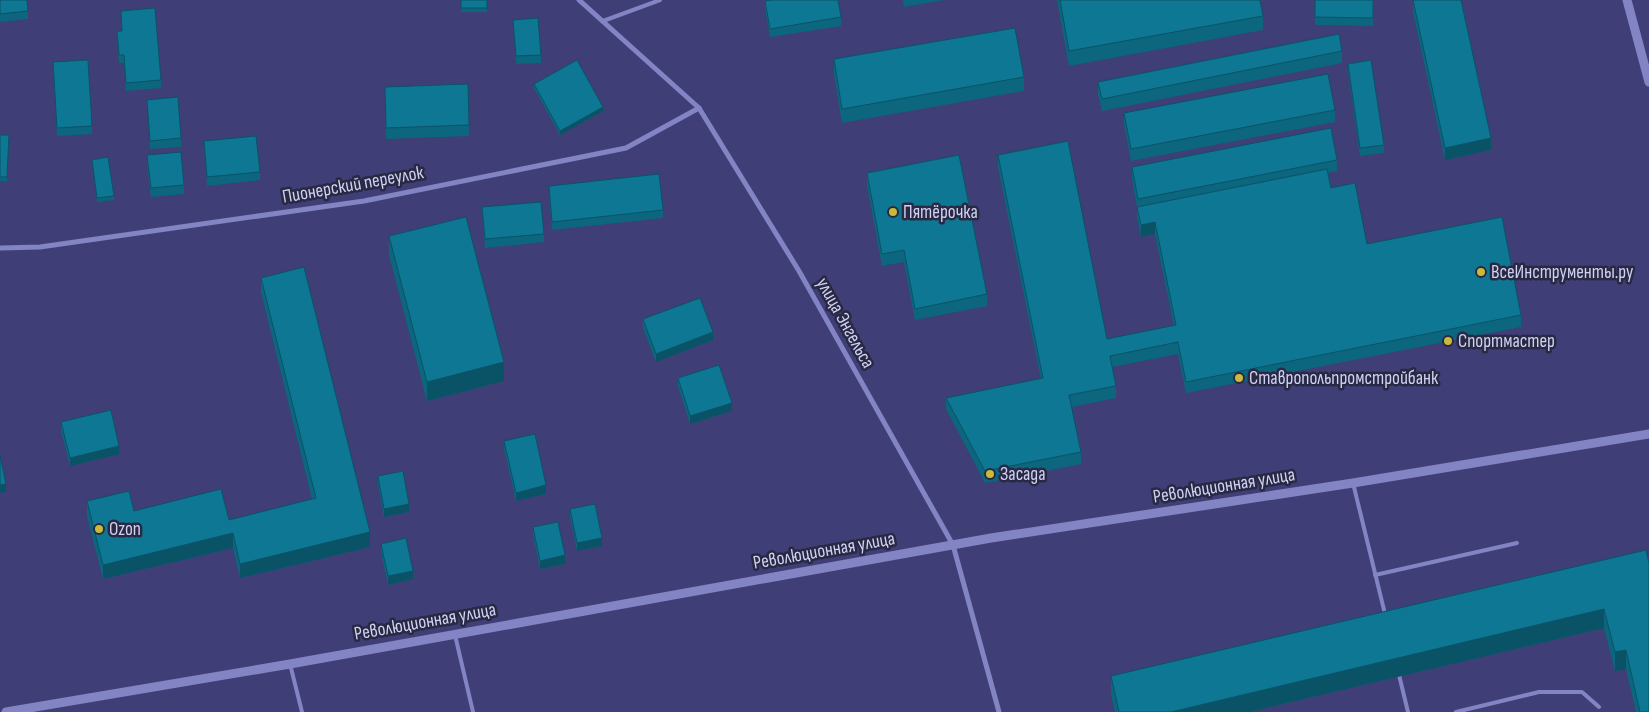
<svg xmlns="http://www.w3.org/2000/svg" width="1649" height="712" viewBox="0 0 1649 712" font-family="'Sofia Sans Condensed',sans-serif">
	<style>
		.lines { fill: none; stroke-linecap: round; stroke-linejoin: round }
		.service { stroke: #8284c4; stroke-width: 4 }
		.minor { stroke: #8284c4; stroke-width: 5 }
		.tertiary { stroke: #8284c4; stroke-width: 9 }
		.wall { fill: #0c667e }
		.shaded-wall { fill: #0a5367 }
		.building { fill: #0e7793; stroke: #0a5367 }
		.poi-dot { fill: #caba3a; stroke: #292943; stroke-width: 2 }
		.labels { text-anchor: middle; dominant-baseline: central; stroke-width: 5; stroke-linejoin: round; paint-order: stroke }
		.street-label { font-size: 19px; fill: #d0d2f4; stroke: #292943 }
		.poi-label { font-size: 19px; fill: #d0d2f4; stroke: #292943; text-anchor: start }
	</style>
	<rect width="100%" height="100%" fill="#3f3e77"/>
	<g class="lines">
		<g class="service">
			<polyline points="603,21 660,0"/>
			<polyline points="1353,483 1385,614"/>
			<polyline points="1375,575 1517,543"/>
			<polyline points="455,635 473,712"/>
			<polyline points="290,664 302,712"/>
			<polyline points="1399,675 1408,712"/>
			<polyline points="1456,712 1539,692 1582,692 1599,707"/>
		</g>
		<g class="minor">
			<polyline points="579,0 699,108 799,271 953,545 999,712"/>
			<polyline points="0,248 40,247 364,201 626,148 699,108"/>
		</g>
		<g class="tertiary">
			<polyline points="1627,0 1649,82"/>
			<polyline points="6,712 290,664 991,538 1353,483 1649,434"/>
		</g>
	</g>
	<g class="wall">
		<polygon points="0,0 28,11 28,19 0,22"/>
		<rect x="461" y="0" width="26" height="12"/>
		<polygon points="903,0 944,0 904,7"/>
		<polygon points="1057,0 1260,0 1263,16 1263,30 1069,66"/>
		<polygon points="1315,0 1374,0 1373,26 1315,25"/>
		<polygon points="1413,0 1491,150 1445,160 1413,12"/>
		<polygon points="765,1 841,17 841,26 770,37 765,9"/>
		<polygon points="121,11 161,80 161,88 126,91 124,63 119,63 117,40 117,31 122,31"/>
		<polygon points="513,20 541,55 541,63 516,64"/>
		<polygon points="1342,51 1342,63 1102,111 1098,94 1098,82"/>
		<polygon points="834,59 1024,77 1024,91 842,123 834,74"/>
		<polygon points="53,62 92,126 92,134 57,136"/>
		<polygon points="1348,64 1384,145 1384,153 1360,156 1348,72"/>
		<polygon points="534,84 603,111 560,135 534,88"/>
		<polygon points="385,87 469,125 469,136 386,139"/>
		<polygon points="147,100 181,138 181,147 150,149"/>
		<polygon points="1335,110 1335,122 1131,161 1124,125 1124,113"/>
		<polygon points="0,135 9,135 7,181 0,181"/>
		<polygon points="204,141 260,172 260,180 207,186"/>
		<polygon points="147,155 184,185 184,194 151,197 147,163"/>
		<polygon points="998,155 1107,339 1174,326 1155,234 1141,237 1137,218 1137,207 1132,179 1132,167 1337,160 1337,171 1328,173 1331,188 1367,244 1521,315 1521,327 1186,393 1178,354 1112,367 1116,386 1116,398 1072,407 1081,452 1081,464 985,483 946,409 946,398 1041,379 998,167"/>
		<polygon points="92,160 114,196 114,200 97,202"/>
		<polygon points="867,173 987,294 987,306 915,320 904,262 882,266 867,185"/>
		<polygon points="549,186 663,210 663,218 552,230 549,194"/>
		<polygon points="482,207 544,234 544,242 485,248"/>
		<polygon points="389,236 504,381 427,401 389,255"/>
		<polygon points="261,278 370,547 240,578 233,548 103,579 87,516 87,501 134,511 229,520 312,499 261,292"/>
		<polygon points="643,319 713,340 656,362 643,328"/>
		<polygon points="678,378 732,411 690,424 678,386"/>
		<polygon points="61,422 119,454 70,466 61,431"/>
		<polygon points="504,441 546,494 516,501 504,449"/>
		<polygon points="378,476 409,512 384,517 378,484"/>
		<polygon points="570,509 602,546 577,551 570,517"/>
		<polygon points="533,527 565,564 540,569 533,535"/>
		<polygon points="381,544 413,579 388,585 381,552"/>
		<polygon points="1646,550 1649,712 1636,712 1626,669 1615,671 1604,628 1249,712 1115,712 1111,695 1111,676"/>
	</g>
	<g class="shaded-wall">
		<polygon points="603,107 603,111 560,135 560,131"/>
		<polygon points="1491,138 1491,150 1445,160 1445,148"/>
		<polygon points="1155,222 1155,234 1141,237 1141,225"/>
		<polygon points="713,332 713,340 656,362 656,354"/>
		<polygon points="504,362 504,381 427,401 427,382"/>
		<polygon points="732,403 732,411 690,424 690,416"/>
		<polygon points="119,446 119,454 70,466 70,458"/>
		<polygon points="6,484 6,492 0,493 0,485"/>
		<polygon points="546,485 546,494 516,501 516,493"/>
		<polygon points="409,504 409,512 384,517 384,509"/>
		<polygon points="370,532 370,547 240,578 240,564"/>
		<polygon points="233,533 233,548 103,579 103,565"/>
		<polygon points="602,538 602,546 577,551 577,543"/>
		<polygon points="565,555 565,564 540,569 540,561"/>
		<polygon points="413,571 413,579 388,585 388,576"/>
		<polygon points="1604,609 1604,628 1249,712 1170,712"/>
		<polygon points="1626,650 1626,669 1615,671 1615,652"/>
	</g>
	<g class="building">
		<polygon points="0,0 27,0 28,11 0,14"/>
		<rect x="461" y="0" width="26" height="8"/>
		<polygon points="772,0 838,0 841,17 770,29 765,1"/>
		<polygon points="1060,0 1260,0 1263,16 1069,51"/>
		<polygon points="1315,0 1373,0 1373,18 1315,17"/>
		<polygon points="1413,0 1461,0 1491,138 1445,148"/>
		<polygon points="155,8 161,80 126,83 124,55 119,55 117,31 122,31 121,11"/>
		<polygon points="538,18 541,55 516,56 513,20"/>
		<polygon points="1015,28 1024,77 842,109 834,59"/>
		<polygon points="1339,34 1342,51 1102,99 1098,82"/>
		<polygon points="88,60 92,126 57,128 53,62"/>
		<polygon points="577,60 603,107 560,131 534,84"/>
		<polygon points="1371,60 1384,145 1360,148 1348,64"/>
		<polygon points="1328,74 1335,110 1131,149 1124,113"/>
		<polygon points="468,84 469,125 386,128 385,87"/>
		<polygon points="178,97 181,138 150,141 147,100"/>
		<polygon points="1331,128 1337,160 1138,199 1132,167"/>
		<polygon points="0,135 9,135 7,177 0,177"/>
		<polygon points="256,136 260,172 207,177 204,141"/>
		<polygon points="1068,141 1107,339 1176,325 1155,222 1141,225 1137,207 1327,169 1331,188 1355,183 1367,244 1502,217 1521,315 1186,382 1178,342 1110,356 1116,386 1069,395 1081,452 985,471 946,398 1043,378 998,155"/>
		<polygon points="181,152 184,185 151,188 147,155"/>
		<polygon points="959,155 987,294 915,309 904,250 882,254 867,173"/>
		<polygon points="108,157 114,196 97,198 92,160"/>
		<polygon points="659,174 663,210 552,222 549,186"/>
		<polygon points="541,202 544,234 485,239 482,207"/>
		<polygon points="466,217 504,362 427,382 389,236"/>
		<polygon points="304,267 370,532 240,564 233,533 103,565 87,501 129,491 134,511 221,489 229,520 316,498 261,278"/>
		<polygon points="700,298 713,332 656,354 643,319"/>
		<polygon points="719,365 732,403 690,416 678,378"/>
		<polygon points="111,410 119,446 70,458 61,422"/>
		<polygon points="535,434 546,485 516,493 504,441"/>
		<polygon points="0,455 6,484 0,485"/>
		<polygon points="403,471 409,504 384,509 378,476"/>
		<polygon points="595,504 602,538 577,543 570,509"/>
		<polygon points="558,522 565,555 540,561 533,527"/>
		<polygon points="406,538 413,571 388,576 381,544"/>
		<polygon points="1646,550 1649,563 1649,712 1640,712 1626,650 1615,652 1604,609 1171,712 1119,712 1111,676"/>
	</g>
	<g class="poi-dot">
		<circle cx="893" cy="212" r="5"/>
		<circle cx="1481" cy="272" r="5"/>
		<circle cx="1448" cy="341" r="5"/>
		<circle cx="1239" cy="378" r="5"/>
		<circle cx="990" cy="474" r="5"/>
		<circle cx="99" cy="529" r="5"/>
	</g>
	<g class="labels">
		<g class="street-label">
			<text transform="translate(353 185) rotate(-10)">Пионерский переулок</text>
			<text transform="translate(845 323) rotate(61)">улица Энгельса</text>
			<text transform="translate(1224 486) rotate(-9)">Революционная улица</text>
			<text transform="translate(824 551) rotate(-10)">Революционная улица</text>
			<text transform="translate(425 622) rotate(-10)">Революционная улица</text>
		</g>
		<g class="poi-label">
			<text x="903" y="212">Пятёрочка</text>
			<text x="1491" y="272">ВсеИнструменты.ру</text>
			<text x="1458" y="341">Спортмастер</text>
			<text x="1249" y="378">Ставропольпромстройбанк</text>
			<text x="1000" y="474">Засада</text>
			<text x="109" y="529">Ozon</text>
		</g>
	</g>
</svg>
